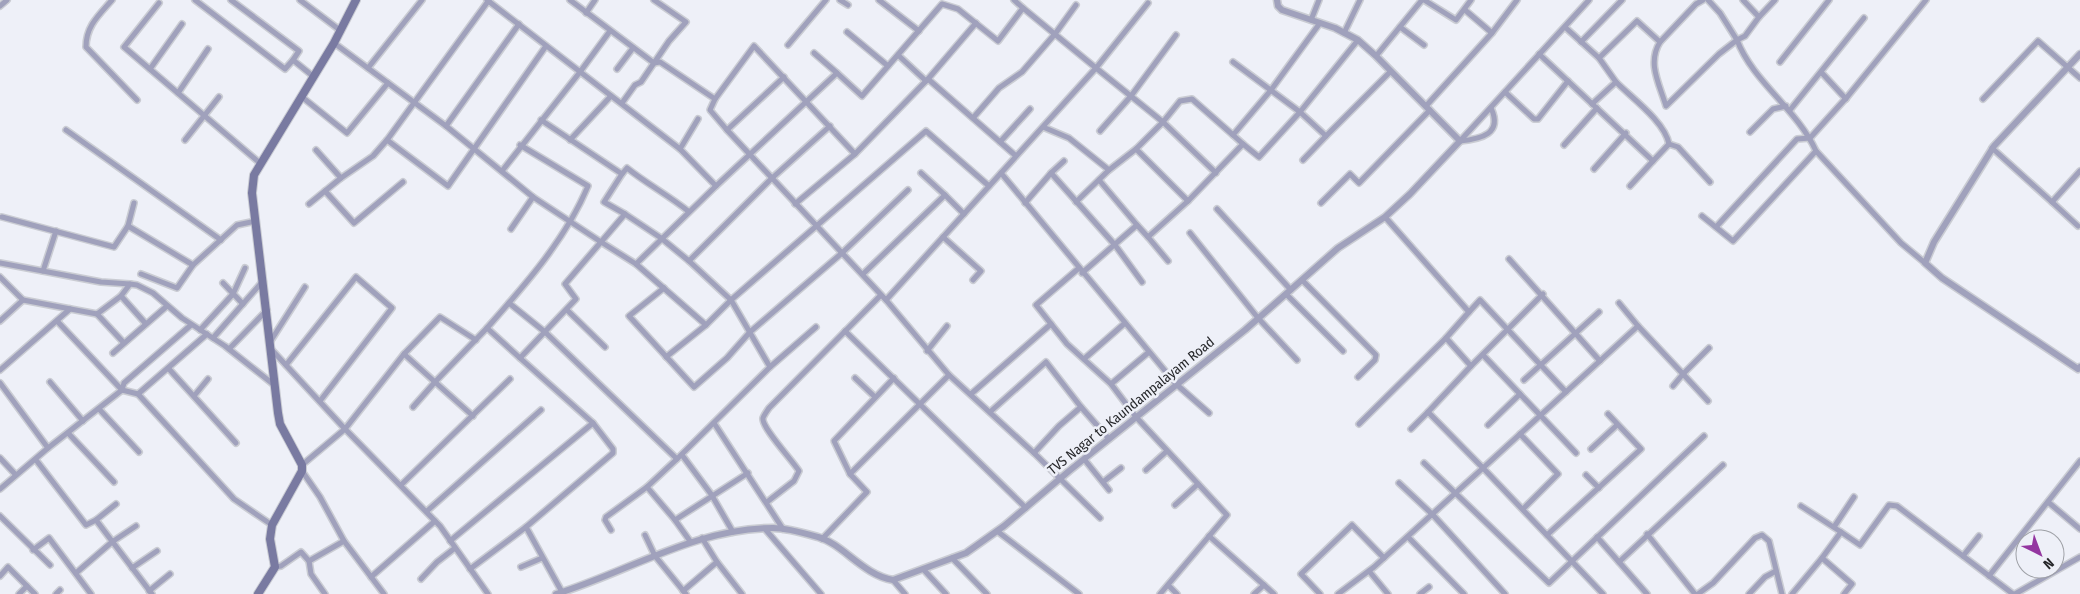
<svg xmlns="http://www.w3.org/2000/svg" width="2080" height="594" viewBox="0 0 2080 594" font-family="'Fira Sans Condensed',sans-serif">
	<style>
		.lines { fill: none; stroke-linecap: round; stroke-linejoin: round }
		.minor-casing { stroke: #caccd3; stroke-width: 8 }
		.tertiary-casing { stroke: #caccd3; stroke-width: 9 }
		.secondary-casing { stroke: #caccd3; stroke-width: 10 }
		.minor { stroke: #a0a1bc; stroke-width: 5 }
		.tertiary { stroke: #a0a1bc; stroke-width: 6 }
		.secondary { stroke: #797aa1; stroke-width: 8 }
		.labels { text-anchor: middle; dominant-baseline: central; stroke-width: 5; stroke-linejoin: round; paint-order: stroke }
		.street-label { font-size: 14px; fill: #26272a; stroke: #eef0f8 }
	</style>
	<rect width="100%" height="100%" fill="#eef0f8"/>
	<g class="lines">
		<g class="minor-casing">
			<g id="minor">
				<path d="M112,0C99,15 86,26 86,47L137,100"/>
				<polyline points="195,0 285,69 293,60"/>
				<polyline points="231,0 299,51 293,60 314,77"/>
				<polyline points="300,0 341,31"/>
				<polyline points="487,0 680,149 716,186 837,73 862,96 942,4 958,9 998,41 1023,8 1014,0"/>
				<polyline points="570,0 654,63 660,62 715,99 754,46 855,154 928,79 976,23"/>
				<polyline points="840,0 848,5"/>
				<polyline points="879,0 919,31"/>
				<polyline points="1424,0 1456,20 1471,0"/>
				<polyline points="1708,0 1720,13 1737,40 1745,36 1759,17"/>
				<polyline points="1743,0 1759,17 1775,0"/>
				<polyline points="159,3 124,47 261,164"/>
				<polyline points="1148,3 1096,68 1163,122 1136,149 1188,201"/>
				<polyline points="0,6 7,0"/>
				<polyline points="1465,10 1492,33"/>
				<polyline points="586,13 595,0"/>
				<polyline points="1311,20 1319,0"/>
				<polyline points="1400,27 1424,45"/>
				<polyline points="1566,28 1599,58 1637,21 1660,42 1696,4 1703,0"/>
				<polyline points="847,32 888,66"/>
				<polyline points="1344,33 1360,0"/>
				<polyline points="1581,42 1622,0"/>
				<path d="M1660,42C1647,63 1659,83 1666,106L1719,54L1737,40C1753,82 1797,109 1816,151L1901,243L1925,263"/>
				<polyline points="788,45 826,0"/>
				<polyline points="814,53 837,73"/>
				<polyline points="1539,54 1653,161 1669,144 1678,147 1710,182"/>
				<polyline points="898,55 926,81"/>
				<polyline points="1376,56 1422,0"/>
				<polyline points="1599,58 1616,82"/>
				<polyline points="1233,62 1300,112 1326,136 1390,72"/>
				<polyline points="1780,62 1829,0"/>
				<polyline points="368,68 422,0"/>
				<polyline points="150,69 182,24"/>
				<polyline points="617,69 633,48"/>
				<polyline points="1821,72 1846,99"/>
				<polyline points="784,77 727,130 886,300 1096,68 1023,8"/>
				<polyline points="928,79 1016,156"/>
				<polyline points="1505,92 1534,119 1538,119 1568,81"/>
				<polyline points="178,93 208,49"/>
				<polyline points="302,97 347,133 388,83"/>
				<polyline points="715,99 710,110 727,130"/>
				<polyline points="1983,99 2038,41 2080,78"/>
				<polyline points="622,103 635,85 641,82 669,41 686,22 654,0"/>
				<path d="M1592,104L1616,82C1632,98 1665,122 1669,144"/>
				<polyline points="1426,106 1492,33 1517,0"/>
				<polyline points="1790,110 1864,18"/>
				<polyline points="973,118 999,88 1022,72 1055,34 1076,5"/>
				<path d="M541,120L622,174L627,168C647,184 668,195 688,211"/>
				<polyline points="446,126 519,24"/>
				<polyline points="1043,127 1069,138 1109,170"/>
				<polyline points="66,130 221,240"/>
				<polyline points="1100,131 1131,96 1176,35"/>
				<polyline points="1750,132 1773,109 1786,106"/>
				<polyline points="185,140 219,97"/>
				<polyline points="387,140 448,186 546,46"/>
				<polyline points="570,140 611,96"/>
				<polyline points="1460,141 1589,0"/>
				<path d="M1460,141C1481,139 1503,134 1491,108"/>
				<polyline points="1000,142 1030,109"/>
				<polyline points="1243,144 1259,157 1300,112 1358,40"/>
				<polyline points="1564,145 1597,108"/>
				<polyline points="1992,148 2052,202 2080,171"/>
				<polyline points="680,149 698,119"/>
				<polyline points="316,150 341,178 373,156 387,140 489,0"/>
				<polyline points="1303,160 1326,136"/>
				<polyline points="1594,169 1626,133"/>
				<polyline points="502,171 580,72 610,31"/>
				<polyline points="921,173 945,195"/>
				<polyline points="1001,173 1176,384 1209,413"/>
				<polyline points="1051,173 1064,161"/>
				<polyline points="1216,173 1163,122 1180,101 1192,99 1233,135"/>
				<polyline points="622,174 604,202 625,214 601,242 636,264 706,325 731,300 926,131 989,186"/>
				<polyline points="1099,180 1137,225"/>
				<polyline points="1630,186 1653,161"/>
				<polyline points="325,191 354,223 403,182"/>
				<polyline points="1076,202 1109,170 1136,149"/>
				<polyline points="2052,202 2078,226"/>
				<polyline points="1025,203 1051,173 1115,245 1142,282"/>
				<polyline points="1321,203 1350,174 1359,183 1430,110"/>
				<polyline points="309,204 341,178"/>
				<polyline points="795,204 855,154"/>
				<polyline points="1217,209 1291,290"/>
				<polyline points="625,214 661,238 689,261"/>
				<polyline points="1702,216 1733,241 1816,151"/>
				<polyline points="2,217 114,247 128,226 193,265"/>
				<polyline points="128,226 134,203"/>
				<polyline points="1716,227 1797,139 1810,138 1848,96 1926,0"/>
				<polyline points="511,229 533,197"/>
				<polyline points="1190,233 1258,318 1297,360"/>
				<polyline points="943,237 981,271 973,280"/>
				<polyline points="1148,237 1168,261"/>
				<polyline points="1509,259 1600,361"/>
				<polyline points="0,263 101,282 130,284"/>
				<polyline points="636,264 716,186"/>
				<polyline points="1079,268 1036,305 1067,344 1111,384 1136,417 1227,515 1160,594"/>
				<polyline points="43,271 56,231"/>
				<polyline points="1082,273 1137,225 1148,237 1188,201 1243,144 1233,135 1271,90 1320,23"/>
				<polyline points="141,274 177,288 193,265 237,225 256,221"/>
				<polyline points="863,274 945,195 964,214"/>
				<polyline points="0,277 23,300 97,314 121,296 130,284 137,285 153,293 182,318 225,346 273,384"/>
				<polyline points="1302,280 1376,355 1375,360 1358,377"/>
				<polyline points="223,283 243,304"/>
				<polyline points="664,288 629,316 694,387 727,358 750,332 842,253 908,190"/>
				<polyline points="1286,294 1343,351"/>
				<polyline points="121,296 146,324"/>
				<polyline points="886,300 949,375"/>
				<polyline points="509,303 545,332 677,459 770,367 731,300 689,261 771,179 830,126"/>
				<polyline points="1619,303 1638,326"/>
				<polyline points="567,310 605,347"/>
				<polyline points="1469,312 1480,300 1566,392"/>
				<polyline points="97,314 124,343"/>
				<polyline points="0,321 23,300"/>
				<polyline points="57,321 122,390 138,394 207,334"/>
				<path d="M487,328C525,285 566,239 588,186L520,145"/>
				<polyline points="200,330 233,294 245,268"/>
				<polyline points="845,331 1026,508"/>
				<polyline points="213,338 263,281"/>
				<polyline points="270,342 305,287"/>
				<polyline points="229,349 267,310"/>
				<polyline points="271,349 345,429 404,354 435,382 487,328 520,358 576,299 565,284 601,242 533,197 446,126 334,43"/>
				<polyline points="927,351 947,326"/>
				<polyline points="113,353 167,306"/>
				<polyline points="404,354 440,317 476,340"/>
				<polyline points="1483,355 1576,453"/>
				<polyline points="666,357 706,325"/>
				<polyline points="1084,359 1125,323"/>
				<polyline points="286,365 356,277 392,308 320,401"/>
				<polyline points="1471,366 1543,294"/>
				<polyline points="770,367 816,327"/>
				<polyline points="169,369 236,443"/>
				<polyline points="0,370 70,309"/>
				<polyline points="855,378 875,397"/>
				<polyline points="1524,380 1599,312"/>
				<polyline points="50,382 83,421"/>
				<polyline points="0,383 48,448"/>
				<polyline points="1111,384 1149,352"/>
				<polyline points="1673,386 1683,374 1708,401"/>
				<polyline points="138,394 234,499 272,525"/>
				<polyline points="971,394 1051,324"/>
				<polyline points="194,396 208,379"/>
				<polyline points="413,407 435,382 473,416"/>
				<polyline points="99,409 139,452"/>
				<polyline points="990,412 1046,362 1081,407 1109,439"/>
				<polyline points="714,423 783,529"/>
				<polyline points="1359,424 1446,338"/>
				<polyline points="1488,425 1520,394"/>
				<polyline points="1411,429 1428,412"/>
				<polyline points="68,433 114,482"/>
				<polyline points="1520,434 1558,474 1523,509"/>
				<polyline points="1591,449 1617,425"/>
				<polyline points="1034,453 1059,426 1081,407"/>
				<polyline points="682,455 711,494 733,532"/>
				<polyline points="0,458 15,474"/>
				<polyline points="677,459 647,487 675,520 690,541"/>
				<polyline points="1084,459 1109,490"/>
				<polyline points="36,460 86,525 96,520 116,504"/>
				<polyline points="1424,463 1549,583 1704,436"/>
				<polyline points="302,465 345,429 440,526 488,594"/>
				<polyline points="1146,470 1167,451"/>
				<polyline points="302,471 320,497 344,541 384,594"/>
				<polyline points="850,474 834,441 894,378"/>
				<polyline points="1586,475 1599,488"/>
				<polyline points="1103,482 1121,468"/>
				<polyline points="1399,483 1433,515 1505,594"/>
				<polyline points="401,485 510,379"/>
				<polyline points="0,489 48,448 122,390 124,383 191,325"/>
				<path d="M767,502L794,481L799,471C793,461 761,427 763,418C764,415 767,411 769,408L881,295"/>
				<polyline points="2048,502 2080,529"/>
				<polyline points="1175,505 1198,484"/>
				<polyline points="1801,506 1841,532"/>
				<polyline points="427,511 541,410"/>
				<polyline points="0,516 50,565"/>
				<polyline points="96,520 152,594"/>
				<polyline points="675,520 748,473"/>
				<polyline points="526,527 562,592"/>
				<polyline points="1834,527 1854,497"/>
				<polyline points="765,529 821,594"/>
				<polyline points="611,530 605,520 606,517 647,487"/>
				<polyline points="997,531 1079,594"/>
				<polyline points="1647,534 1695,594"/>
				<polyline points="645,535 655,556 686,594"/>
				<polyline points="1547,535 1641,449 1608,414"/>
				<polyline points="1209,536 1274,594"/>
				<polyline points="1408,537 1464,594"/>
				<polyline points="1597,537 1647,594"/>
				<polyline points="702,538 717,562 742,594"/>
				<polyline points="822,539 867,492 850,474 949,375 1034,453 1100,518"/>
				<polyline points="450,541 593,423 520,358"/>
				<polyline points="33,550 49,538 91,594"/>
				<polyline points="1963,556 1979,536"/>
				<polyline points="952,558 987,594"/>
				<polyline points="1822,558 1841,532 1860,545 1889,505 1897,506 2013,594"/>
				<polyline points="309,561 311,574 325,594"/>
				<polyline points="1619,562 1723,465"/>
				<polyline points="275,567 281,566 301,552 309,561 344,541"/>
				<polyline points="521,567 542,558"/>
				<polyline points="132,568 157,551"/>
				<polyline points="470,569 526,527 613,453 613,449 593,423"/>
				<polyline points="923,569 946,594"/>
				<polyline points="1369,571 1388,594"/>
				<polyline points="76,573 112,542 136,526"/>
				<polyline points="0,576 8,567 35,594"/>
				<polyline points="1989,576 2080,461"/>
				<polyline points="371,577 435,521"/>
				<polyline points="421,579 437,562 455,548"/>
				<polyline points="893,580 905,594"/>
				<polyline points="1168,585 1177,594"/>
				<polyline points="149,591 170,574"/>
				<polyline points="683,591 717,562"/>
				<polyline points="19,594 27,586"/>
				<polyline points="56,594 60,590"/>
				<polyline points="1254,594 1264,585"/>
				<polyline points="1320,594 1301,574 1352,525 1384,558"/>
				<polyline points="1338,594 1374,567 1483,468 1428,412 1471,366 1446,338 1469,312 1385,217"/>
				<polyline points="1420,594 1429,587"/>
				<polyline points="1603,594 1483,468 1638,326 1683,374 1709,348"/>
				<polyline points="1698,594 1713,583 1755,538 1762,535 1769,541 1782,594"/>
				<polyline points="1749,594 1765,577 1776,571"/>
				<polyline points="1792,594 1822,558 1852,584 1844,594"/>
				<polyline points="2015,594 2080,557"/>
			</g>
		</g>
		<g class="tertiary-casing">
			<g id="tertiary">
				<polyline points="2080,54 1994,146 1934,242 1925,263 1942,278 2078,369 2080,367"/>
				<path d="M556,594C628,572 695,528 773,528C787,528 804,533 818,537C843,544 863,575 893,580L966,553L1004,526L1069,471L1245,330L1338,248L1385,217L1410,194L1460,141L1376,56L1358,40L1335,28L1282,10L1278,6L1277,0"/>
			</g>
		</g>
		<g class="secondary-casing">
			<polyline id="secondary" points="258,594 275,567 270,539 272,525 302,471 302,465 280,424 278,413 252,193 254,175 334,43 356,0"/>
		</g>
		<use href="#minor" class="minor"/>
		<use href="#tertiary" class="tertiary"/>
		<use href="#secondary" class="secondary"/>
	</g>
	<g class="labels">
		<g class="street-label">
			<text transform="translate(1131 406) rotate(-39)">TVS Nagar to Kaundampalayam Road</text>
		</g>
	</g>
	<g transform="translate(2040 554) rotate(138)"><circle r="24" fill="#eef0f8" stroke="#9ea0a6"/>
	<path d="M0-4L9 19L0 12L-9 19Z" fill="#9436a0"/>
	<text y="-8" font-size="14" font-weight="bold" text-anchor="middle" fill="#26272a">N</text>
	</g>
</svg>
